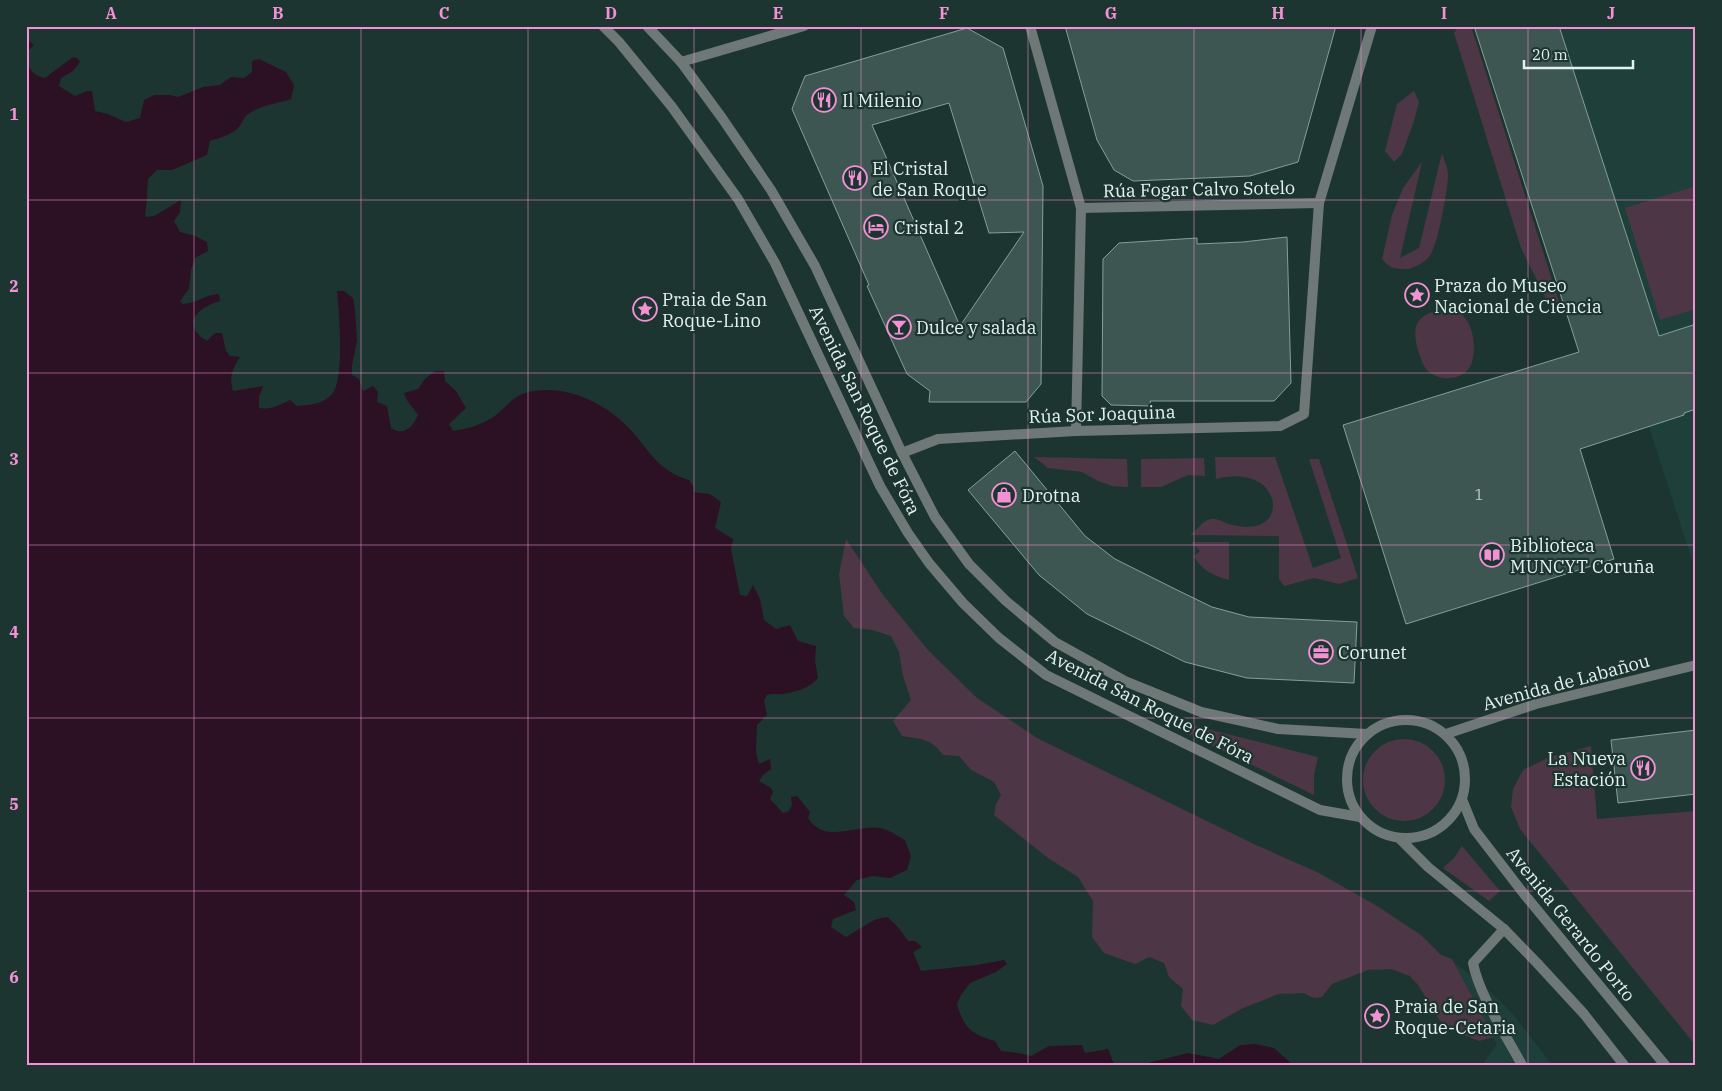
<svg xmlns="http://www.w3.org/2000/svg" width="1722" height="1091" viewBox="0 0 1722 1091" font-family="'IBM Plex Serif',serif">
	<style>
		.built { fill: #1f403a }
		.green { fill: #4d3645 }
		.water { fill: #2b1123 }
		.building { fill: #3e5651; stroke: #849f99; fill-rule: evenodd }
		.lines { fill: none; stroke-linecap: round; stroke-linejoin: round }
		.service { stroke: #6e7977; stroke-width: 10 }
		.minor { stroke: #6e7977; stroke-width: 10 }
		.tertiary { stroke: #6e7977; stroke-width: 10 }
		.grid { fill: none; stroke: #f391d5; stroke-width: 1; stroke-opacity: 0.55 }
		.labels { text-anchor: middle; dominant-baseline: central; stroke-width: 4.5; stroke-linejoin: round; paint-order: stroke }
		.number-label { font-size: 15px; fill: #bacbc8 }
		.poi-label { font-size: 18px; fill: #e4f2ef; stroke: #1d3530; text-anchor: start }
		.street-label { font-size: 18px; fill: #e4f2ef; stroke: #1d3530 }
		.neatline { fill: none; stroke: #f391d5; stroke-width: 2 }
		.grid-label { font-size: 16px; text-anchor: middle; font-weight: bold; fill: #f391d5 }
	</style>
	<rect width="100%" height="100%" fill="#1d3530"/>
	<g class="built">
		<polygon points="1474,26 1696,26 1696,572 1649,427 1581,360"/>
		<polygon points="1454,962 1484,986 1512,1013 1552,1065 1482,1065 1497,1044"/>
	</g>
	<g class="green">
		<polygon points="1459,26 1471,26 1562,311 1551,309 1521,248 1454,33"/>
		<polygon points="1414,91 1419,102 1414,121 1402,154 1394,162 1385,151 1397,104"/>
		<path d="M1442,153C1444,160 1448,168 1448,175C1448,190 1438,242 1431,254C1426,262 1414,269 1405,269C1394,269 1389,268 1382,259L1392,215L1403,188L1422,162L1400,258L1419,248Z"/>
		<polygon points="1696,186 1696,309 1660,320 1625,208"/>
		<path d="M1443,309C1448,310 1457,311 1461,314C1474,324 1477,350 1471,365C1463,381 1440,382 1428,371C1423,367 1420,356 1418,350C1411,324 1417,315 1443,309Z"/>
		<polygon points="1034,457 1127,459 1128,487 1112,486 1098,481 1082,472 1048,468"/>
		<path d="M1215,457H1275L1313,568L1341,558L1309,459H1319L1358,578L1339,584L1314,578L1284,586L1279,579V536L1190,535C1198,530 1201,521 1211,519C1216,518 1221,521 1226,523C1240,527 1258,531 1269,518C1273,512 1274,506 1272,499C1265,476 1237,473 1216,479Z"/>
		<polygon points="1204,458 1205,476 1188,475 1161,487 1141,487 1141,459"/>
		<path d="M846,539L883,595L928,650L977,698L1037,738L1256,845L1319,873L1377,906L1421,935L1441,955L1452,959L1494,1037L1479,1041L1456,1032L1440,1021L1418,985L1410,976L1391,969L1368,970L1332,984L1322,997L1314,998L1303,993L1279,994L1241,1009L1213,1025L1192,1020L1181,1006L1183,989L1169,977L1164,963L1149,957L1135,964L1104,953L1092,937L1093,901L1078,877L1048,858L994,815L996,804L1001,795L994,782L971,770L959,756L943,755C932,739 921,739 902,736L893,721L911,700L903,676L899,652L891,636L872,630L854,628L844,616L839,574Z"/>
		<path d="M1191,542H1229V580C1214,576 1201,570 1194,556L1200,551Z"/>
		<polygon points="1176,721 1318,757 1314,775 1314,795 1174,727"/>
		<circle cx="1404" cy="780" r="41"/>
		<polygon points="1591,746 1597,819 1696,811 1696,1046 1520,829 1511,807 1513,789 1523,770 1550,757"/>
		<polygon points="1462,846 1500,891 1489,901 1443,868 1454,858"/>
	</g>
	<g class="water">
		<path d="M26,26H33L28,29L27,39L34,45L26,53C28,68 30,74 45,78L73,57L77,58L80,62L73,71L61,78L59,86L75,96L87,91H92L95,111L108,114L126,122L140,118L144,100L154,95H170L178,97L203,87L220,85L231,77L244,78L252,72V61L259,59L286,72L294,85L291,99C277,104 259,105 247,115C243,118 242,124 238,128C231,135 219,138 210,141L207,155L172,170H157L148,179L147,197L145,217L154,216L181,200L180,212L174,221L180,232L195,236L207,242L208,251L195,258L191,270L189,289L180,301L183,304C197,303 206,294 219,294L220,301C197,308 180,324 207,341L215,333H222L226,351L230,356L240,357C232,369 229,377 233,391L263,386L259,397V408C271,410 280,405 290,400L297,406C309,405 324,404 332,394C345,379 339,311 337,291H344L353,298L355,310L357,341L352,365V375L359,379L363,391L373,386L378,392L377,402L387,406L391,428C404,436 412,428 418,415C413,407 407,403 404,393L418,389L425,379L435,371H444L445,381L456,391L466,408L449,424L453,431C467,429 484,424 496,415C510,404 513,394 534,391C568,385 607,404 630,429C649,450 659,472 689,480L693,486L694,492L710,494L721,502L715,528L733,539L731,549L740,595L747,596L753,585L760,599L764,620L776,629L790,625L798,641L816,646L815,661L818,678C810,688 796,692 783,694C777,695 773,693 767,695L764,701L767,715L757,725L756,752L759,764L770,759L771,769L763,775L759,781L771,788L773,792L770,799L783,813L789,811L792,805L791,797L797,796L810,812L808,818C825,845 856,824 880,828C888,829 897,836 905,840L911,856L907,870L890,878L872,876L857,880L844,895L854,902L856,910L833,919L831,927L846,937L874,920L887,917L898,927L908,941H915L922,947L913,952L921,971L977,965L1004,960L1007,964L996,972L970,983L961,995L957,1004C964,1028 971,1034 995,1041L1001,1051L1019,1053L1031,1056L1049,1046L1082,1045L1085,1053L1108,1049L1114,1064L1121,1065H26Z"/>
		<polygon points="1255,1044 1274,1048 1293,1065 1140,1065 1188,1053 1219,1059 1240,1045"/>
	</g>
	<g class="building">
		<polygon points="1065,26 1336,26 1298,162 1250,176 1133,181 1114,170 1097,140"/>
		<polygon points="1474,26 1559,26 1659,336 1696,324 1696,409 1684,413 1684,415 1580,449 1614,559 1406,624 1343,425 1579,352"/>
		<path d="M967,28L1003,48L1043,186L1041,384L1026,402H929L930,391L907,374L867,286L869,285L792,109L805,76ZM949,103L989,233L1024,232L960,326L872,125Z"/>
		<polygon points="1287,237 1291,383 1274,401 1150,401 1151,406 1111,405 1102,396 1103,259 1119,243 1197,238 1197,244 1243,242"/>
		<polygon points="1015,451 1085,536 1115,559 1175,589 1212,607 1249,617 1357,622 1354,683 1247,678 1185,662 1087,614 1039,575 968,490"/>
		<polygon points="1696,730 1696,794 1618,803 1611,740"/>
	</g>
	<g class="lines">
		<path class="service" d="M1504,929L1473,963C1479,995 1506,1035 1522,1065"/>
		<g class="minor">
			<polyline points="1030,26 1081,208 1076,431"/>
			<polyline points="681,62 804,26"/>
			<polyline points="1081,208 1319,203"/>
			<polyline points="902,453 938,439 1076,431 1280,426 1304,414 1319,203 1372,26"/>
			<polyline points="1446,734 1536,704 1696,665"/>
		</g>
		<g class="tertiary">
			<polyline points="603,26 619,42 672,107 738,199 775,263 880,486 908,533 929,563 963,603 999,638 1046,675 1320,810 1360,817"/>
			<polyline points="647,26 681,62 722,118 771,190 815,266 902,453 935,517 969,564 1006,601 1055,642 1127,682 1201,712 1278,729 1367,734"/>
			<circle cx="1406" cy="779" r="59"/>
			<polyline points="1462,799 1474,829 1524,894 1665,1065"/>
			<polyline points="1399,838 1428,867 1504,929 1537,963 1584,1014 1624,1065"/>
		</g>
	</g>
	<path class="grid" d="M194,26V1065M361,26V1065M528,26V1065M694,26V1065M861,26V1065M1028,26V1065M1194,26V1065M1361,26V1065M1528,26V1065M26,200H1696M26,373H1696M26,545H1696M26,718H1696M26,891H1696"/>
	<defs>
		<g id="restaurant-ring" transform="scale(1.25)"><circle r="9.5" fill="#1d3530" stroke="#f391d5" stroke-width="1.5"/><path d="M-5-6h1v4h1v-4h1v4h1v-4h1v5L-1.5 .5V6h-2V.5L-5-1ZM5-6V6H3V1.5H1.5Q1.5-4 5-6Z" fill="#f391d5"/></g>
		<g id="hotel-ring" transform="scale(1.25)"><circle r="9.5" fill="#1d3530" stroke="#f391d5" stroke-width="1.5"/><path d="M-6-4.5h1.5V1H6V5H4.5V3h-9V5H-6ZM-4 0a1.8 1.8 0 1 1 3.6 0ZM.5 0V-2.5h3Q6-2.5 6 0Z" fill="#f391d5"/></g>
		<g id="sight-ring" transform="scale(1.25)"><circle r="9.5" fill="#1d3530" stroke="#f391d5" stroke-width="1.5"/><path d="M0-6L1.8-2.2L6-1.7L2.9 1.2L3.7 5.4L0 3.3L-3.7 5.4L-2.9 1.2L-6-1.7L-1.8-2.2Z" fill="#f391d5"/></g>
		<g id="bar-ring" transform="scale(1.25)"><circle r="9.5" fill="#1d3530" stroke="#f391d5" stroke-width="1.5"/><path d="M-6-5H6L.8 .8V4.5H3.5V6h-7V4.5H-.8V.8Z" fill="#f391d5"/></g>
		<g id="shop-ring" transform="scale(1.25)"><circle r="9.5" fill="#1d3530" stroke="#f391d5" stroke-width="1.5"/><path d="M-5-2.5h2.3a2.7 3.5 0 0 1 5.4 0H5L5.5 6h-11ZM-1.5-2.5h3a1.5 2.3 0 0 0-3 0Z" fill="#f391d5"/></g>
		<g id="library-ring" transform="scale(1.25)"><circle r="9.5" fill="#1d3530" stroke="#f391d5" stroke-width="1.5"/><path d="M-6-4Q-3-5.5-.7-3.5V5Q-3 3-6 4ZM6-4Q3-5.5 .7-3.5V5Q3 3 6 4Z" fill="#f391d5"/></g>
		<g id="office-ring" transform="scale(1.25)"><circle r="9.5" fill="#1d3530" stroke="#f391d5" stroke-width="1.5"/><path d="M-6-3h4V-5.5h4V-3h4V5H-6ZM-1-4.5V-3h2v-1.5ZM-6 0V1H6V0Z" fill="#f391d5"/></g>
	</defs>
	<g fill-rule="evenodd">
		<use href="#restaurant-ring" x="824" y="100"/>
		<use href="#restaurant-ring" x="855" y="178"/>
		<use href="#hotel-ring" x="876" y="227"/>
		<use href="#sight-ring" x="1417" y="295"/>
		<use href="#sight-ring" x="645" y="309"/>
		<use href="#bar-ring" x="899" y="327"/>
		<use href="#shop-ring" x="1004" y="495"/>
		<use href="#library-ring" x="1492" y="555"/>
		<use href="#office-ring" x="1321" y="652"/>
		<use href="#restaurant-ring" x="1643" y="768"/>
		<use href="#sight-ring" x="1377" y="1016"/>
	</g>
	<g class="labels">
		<g class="number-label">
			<text x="1479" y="494">1</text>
		</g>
		<g class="poi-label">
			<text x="842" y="100">Il Milenio</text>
			<text x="872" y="168">El Cristal<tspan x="872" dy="21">de San Roque</tspan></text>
			<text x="894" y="227">Cristal 2</text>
			<text x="1434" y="285">Praza do Museo<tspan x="1434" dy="21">Nacional de Ciencia</tspan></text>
			<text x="662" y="299">Praia de San<tspan x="662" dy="21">Roque-Lino</tspan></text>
			<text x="916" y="327">Dulce y salada</text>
			<text x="1022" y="495">Drotna</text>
			<text x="1510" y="545">Biblioteca<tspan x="1510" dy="21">MUNCYT Coruña</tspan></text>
			<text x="1338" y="652">Corunet</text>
			<text x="1626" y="758" text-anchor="end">La Nueva<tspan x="1626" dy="21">Estación</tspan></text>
			<text x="1394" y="1006">Praia de San<tspan x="1394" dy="21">Roque-Cetaria</tspan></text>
		</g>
		<g class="street-label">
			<text transform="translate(1199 189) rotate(-1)">Rúa Fogar Calvo Sotelo</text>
			<text transform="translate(865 410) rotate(64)">Avenida San Roque de Fóra</text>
			<text transform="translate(1102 414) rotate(-2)">Rúa Sor Joaquina</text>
			<text transform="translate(1566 682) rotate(-15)">Avenida de Labañou</text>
			<text transform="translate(1150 706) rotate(27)">Avenida San Roque de Fóra</text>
			<text transform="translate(1571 924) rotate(51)">Avenida Gerardo Porto</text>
		</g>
	</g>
	<rect width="1722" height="1091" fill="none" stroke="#1d3530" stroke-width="55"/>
	<path d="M1524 60v8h109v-8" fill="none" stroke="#e4f2ef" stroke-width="2.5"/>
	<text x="1532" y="60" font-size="15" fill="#e4f2ef" stroke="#1d3530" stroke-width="4" paint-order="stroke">20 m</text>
	<rect x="28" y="28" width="1666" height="1036" class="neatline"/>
	<g class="grid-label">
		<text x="111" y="19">A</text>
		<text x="278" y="19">B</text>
		<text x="444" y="19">C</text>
		<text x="611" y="19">D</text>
		<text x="778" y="19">E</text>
		<text x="944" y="19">F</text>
		<text x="1111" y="19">G</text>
		<text x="1278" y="19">H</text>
		<text x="1444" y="19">I</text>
		<text x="1611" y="19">J</text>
		<text x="14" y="120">1</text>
		<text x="14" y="292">2</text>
		<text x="14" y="465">3</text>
		<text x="14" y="638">4</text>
		<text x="14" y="810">5</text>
		<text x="14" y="983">6</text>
	</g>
</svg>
